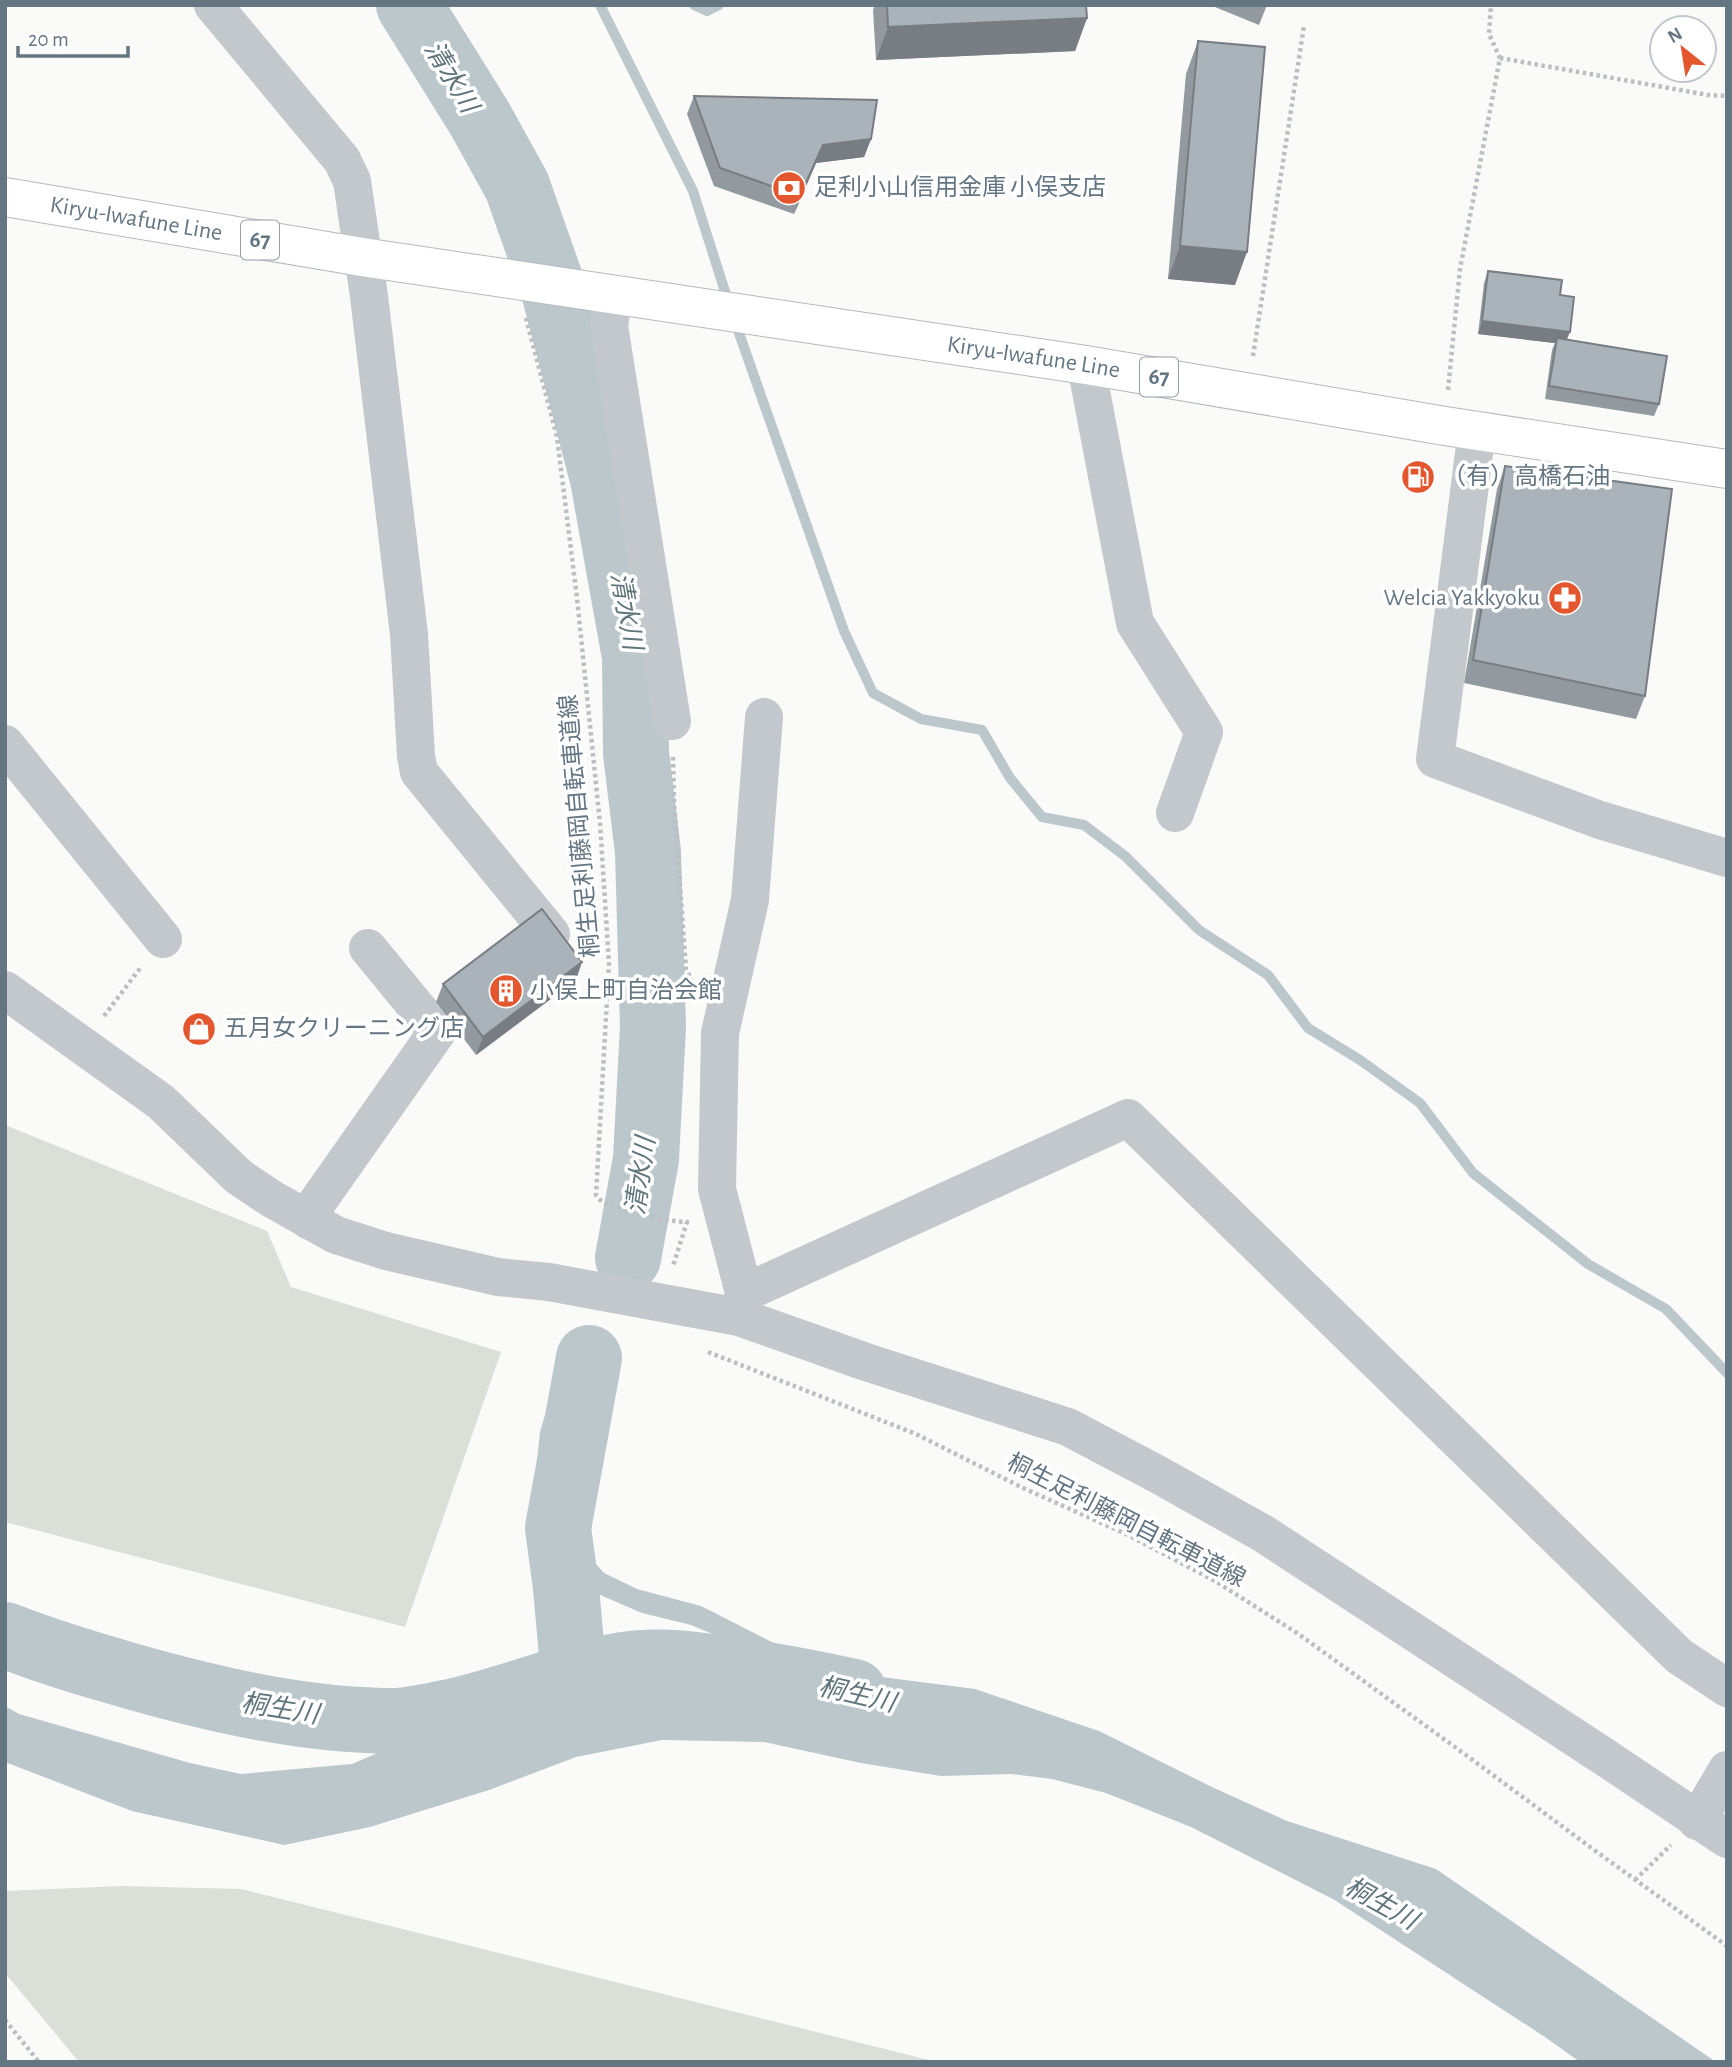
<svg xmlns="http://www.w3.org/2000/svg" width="1732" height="2067" viewBox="0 0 1732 2067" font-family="'Alegreya Sans','Noto Sans JP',sans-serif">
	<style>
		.green { fill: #dadfd7 }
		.water { fill: #bbc7cb }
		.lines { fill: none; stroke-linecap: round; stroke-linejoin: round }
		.stream { stroke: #bbc7cb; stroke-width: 10 }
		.river { stroke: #bbc7cb; stroke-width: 66 }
		.major-casing { stroke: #b5babe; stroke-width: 40 }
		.path { stroke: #bbbfc2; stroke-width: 4.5; stroke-dasharray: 3.5 3.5; stroke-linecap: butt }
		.minor { stroke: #c3c8cc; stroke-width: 38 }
		.major { stroke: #fff; stroke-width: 38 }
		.wall { fill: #929a9f }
		.shaded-wall { fill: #777d82 }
		.building { fill: #aab3b9; stroke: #777d82; stroke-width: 2 }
		.labels { text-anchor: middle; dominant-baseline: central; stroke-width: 7; stroke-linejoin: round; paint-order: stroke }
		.shield { fill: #fff; stroke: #939fa8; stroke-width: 2 }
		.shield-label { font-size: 23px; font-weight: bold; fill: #657683 }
		.poi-label { font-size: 24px; fill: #657683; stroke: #fff; text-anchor: start }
		.street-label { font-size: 24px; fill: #657683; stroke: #fff }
		.water-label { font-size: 26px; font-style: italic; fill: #60757c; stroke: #fff }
	</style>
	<rect width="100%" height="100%" fill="#fafaf8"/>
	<g class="green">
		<polygon points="5,1125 267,1231 291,1287 501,1352 405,1627 5,1522"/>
		<polygon points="122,1886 241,1889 937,2062 79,2062 5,1973 5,1891"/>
	</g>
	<polygon class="water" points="565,1349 610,1366 577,1464 569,1520 578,1544 604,1573 637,1589 701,1606 803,1658 858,1674 975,1689 1099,1731 1214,1788 1287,1821 1436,1869 1716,2062 1580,2062 1545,2037 1333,1899 1191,1827 1106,1793 1052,1779 1011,1774 941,1776 861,1763 764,1742 662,1740 576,1757 489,1790 370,1827 284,1845 132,1811 5,1762 5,1706 19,1714 190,1763 241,1774 352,1764 445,1724 528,1698 640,1682 775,1689 742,1646 691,1625 642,1613 584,1588 554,1563 545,1546 539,1520 535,1481 540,1432"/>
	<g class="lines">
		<g class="stream">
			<polyline points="600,5 693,191 729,304"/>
			<polyline points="694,5 707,11 719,5"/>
			<polyline points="734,319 844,631 873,693 921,719 982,730 1010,778 1042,817 1084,825 1125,856 1199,930 1268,975 1308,1028 1360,1060 1420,1103 1473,1173 1588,1264 1666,1309 1727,1373"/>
		</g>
		<g class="river">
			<polyline points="409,5 480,119 517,186 554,291 603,479 635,657 636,753 648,852 653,1027 646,1159 628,1258"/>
			<path d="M5,1635C50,1653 95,1666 141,1679C224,1702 310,1721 397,1721C416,1720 436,1715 455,1711C511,1698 566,1675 623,1665C654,1660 683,1663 713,1667C760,1673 807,1682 854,1692"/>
			<polyline points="574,1677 566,1588 558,1528 589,1358"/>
		</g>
		<g class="major-casing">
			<g id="major">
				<path id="s1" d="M5,197L362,257L1086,365L1445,426L1727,469"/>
			</g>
		</g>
		<g class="path">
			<polyline points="1500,58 1708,95 1727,96"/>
			<polyline points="526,318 557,437 577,598 600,823 609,964 596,1195 602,1202 661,1220 687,1222 673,1266"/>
			<polyline points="1253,356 1304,26"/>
			<polyline points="1448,390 1460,269 1500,58 1489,34 1491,5"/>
			<polyline points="673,757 674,802 686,969 692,981"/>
			<polyline points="104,1016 141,967"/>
			<polyline points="708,1352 916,1434 1023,1488 1126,1534 1215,1581 1297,1633 1466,1755 1590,1847 1727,1946"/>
			<polyline points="1635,1880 1671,1845"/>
			<polyline points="5,2020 39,2062"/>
		</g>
		<g class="minor">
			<polyline points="213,5 342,160 352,181 369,296 409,634 416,756 419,772 551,934"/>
			<polyline points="614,295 609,326 672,721"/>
			<polyline points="1086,365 1135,623 1204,732 1175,813"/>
			<polyline points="1477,430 1435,759 1600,820 1727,858"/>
			<polyline points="5,744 163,939"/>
			<polyline points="5,990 161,1102 239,1177 272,1199 336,1235 386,1251 498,1277 549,1282 739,1317 866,1362 1068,1427 1159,1475 1264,1534 1603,1756 1727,1839"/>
			<polyline points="310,1221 316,1204 437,1032 368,948"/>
			<polyline points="744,1293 1128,1118 1679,1656 1727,1688"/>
			<polyline points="739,1317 744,1293 717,1189 720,1033 750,900 764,717"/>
			<polyline points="1697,1821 1727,1770"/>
		</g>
		<use href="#major" class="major"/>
	</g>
	<g class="wall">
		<polygon points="875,5 1086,5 1087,18 1075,51 876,60 873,10"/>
		<polygon points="1210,5 1267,5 1259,25"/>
		<polygon points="1198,41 1235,285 1168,279 1186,74"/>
		<polygon points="694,96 871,139 864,157 816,163 794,214 714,186 687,114"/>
		<polygon points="1488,271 1560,295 1567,339 1659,404 1654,416 1545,399 1552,350 1555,343 1478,334 1484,283"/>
		<polygon points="1505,466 1645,696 1636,719 1464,683 1497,489"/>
		<polygon points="576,980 476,1055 436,1002 443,984"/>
	</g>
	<g class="shaded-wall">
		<polygon points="1087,18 1075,51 876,60 888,27"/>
		<polygon points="871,139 864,157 816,163 794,214 800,196 823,145"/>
		<polygon points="1180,246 1247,252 1235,285 1168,279"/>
		<polygon points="1482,321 1570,332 1565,344 1557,338 1555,343 1478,334"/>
		<polygon points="582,962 576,980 476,1055 483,1037"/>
	</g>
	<g class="building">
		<polygon points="887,5 1086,5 1087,18 888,27"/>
		<polygon points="1198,41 1265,47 1247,252 1180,246"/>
		<polygon points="694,96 877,100 871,139 823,145 800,196 720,168"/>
		<polygon points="1488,271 1562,280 1560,295 1574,297 1570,332 1482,321"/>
		<polygon points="1557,338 1667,356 1659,404 1549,386"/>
		<polygon points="1505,466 1672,489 1645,696 1473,660"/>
		<polygon points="542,909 582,962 483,1037 443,984"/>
	</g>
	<defs>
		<g id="bank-disc" transform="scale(1.75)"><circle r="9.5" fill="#e4572e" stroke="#fff"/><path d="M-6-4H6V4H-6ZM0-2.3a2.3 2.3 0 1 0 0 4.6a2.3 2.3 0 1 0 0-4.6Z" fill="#fff"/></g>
		<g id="fuel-disc" transform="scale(1.75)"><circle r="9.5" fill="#e4572e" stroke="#fff"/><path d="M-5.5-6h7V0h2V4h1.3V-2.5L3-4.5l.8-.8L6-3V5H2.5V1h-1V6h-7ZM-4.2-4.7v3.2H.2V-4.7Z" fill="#fff"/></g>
		<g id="pharmacy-disc" transform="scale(1.75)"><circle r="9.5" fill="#e4572e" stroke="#fff"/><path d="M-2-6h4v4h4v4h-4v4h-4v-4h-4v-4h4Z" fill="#fff"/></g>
		<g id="building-disc" transform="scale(1.75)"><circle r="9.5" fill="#e4572e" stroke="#fff"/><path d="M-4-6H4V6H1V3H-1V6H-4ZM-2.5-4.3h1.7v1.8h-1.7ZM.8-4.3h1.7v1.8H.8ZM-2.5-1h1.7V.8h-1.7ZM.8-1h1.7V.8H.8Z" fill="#fff"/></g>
		<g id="shop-disc" transform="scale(1.75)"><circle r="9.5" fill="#e4572e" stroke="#fff"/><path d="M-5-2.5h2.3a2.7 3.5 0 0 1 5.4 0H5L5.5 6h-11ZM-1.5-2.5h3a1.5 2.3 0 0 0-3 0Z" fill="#fff"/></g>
	</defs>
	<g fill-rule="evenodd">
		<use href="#bank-disc" x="789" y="188"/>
		<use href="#fuel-disc" x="1418" y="477"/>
		<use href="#pharmacy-disc" x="1565" y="598"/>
		<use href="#building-disc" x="506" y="991"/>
		<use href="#shop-disc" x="199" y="1029"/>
	</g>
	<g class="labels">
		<g class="shield">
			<rect x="241" y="220.5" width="38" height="39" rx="5"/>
			<rect x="1140" y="357.5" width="38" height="39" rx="5"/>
		</g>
		<g class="shield-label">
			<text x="260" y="240">67</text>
			<text x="1159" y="377">67</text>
		</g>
		<g class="poi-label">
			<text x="814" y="188">足利小山信用金庫 小俣支店</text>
			<text x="1442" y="477">（有）高橋石油</text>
			<text x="1540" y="598" text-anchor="end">Welcia Yakkyoku</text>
			<text x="530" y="991">小俣上町自治会館</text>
			<text x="224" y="1029">五月女クリーニング店</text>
		</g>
		<g class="street-label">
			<text stroke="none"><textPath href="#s1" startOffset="133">Kiryu-Iwafune Line</textPath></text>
			<text stroke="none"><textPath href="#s1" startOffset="1041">Kiryu-Iwafune Line</textPath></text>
			<text transform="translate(580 826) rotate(-95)">桐生足利藤岡自転車道線</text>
			<text transform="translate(1126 1521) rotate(27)">桐生足利藤岡自転車道線</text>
		</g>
		<g class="water-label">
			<text transform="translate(451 77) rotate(59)">清水川</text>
			<text transform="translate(626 611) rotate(80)">清水川</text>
			<text transform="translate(641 1176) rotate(-82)">清水川</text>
			<text transform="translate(857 1695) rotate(13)">桐生川</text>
			<text transform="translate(280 1709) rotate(9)">桐生川</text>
			<text transform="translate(1381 1904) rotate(29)">桐生川</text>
		</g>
	</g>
	<rect width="1732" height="2067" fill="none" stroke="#657683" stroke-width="14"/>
	<g transform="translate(1683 49) rotate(330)"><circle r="33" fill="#ffffff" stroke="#c1c8cd" stroke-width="2"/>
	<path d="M0-5L12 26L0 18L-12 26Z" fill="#e4572e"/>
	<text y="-10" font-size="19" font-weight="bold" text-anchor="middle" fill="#657683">N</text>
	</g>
	<path d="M18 46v10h110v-10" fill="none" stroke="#657683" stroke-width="3.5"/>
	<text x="28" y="46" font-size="21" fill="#657683" stroke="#ffffff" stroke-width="5" paint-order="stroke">20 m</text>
</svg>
